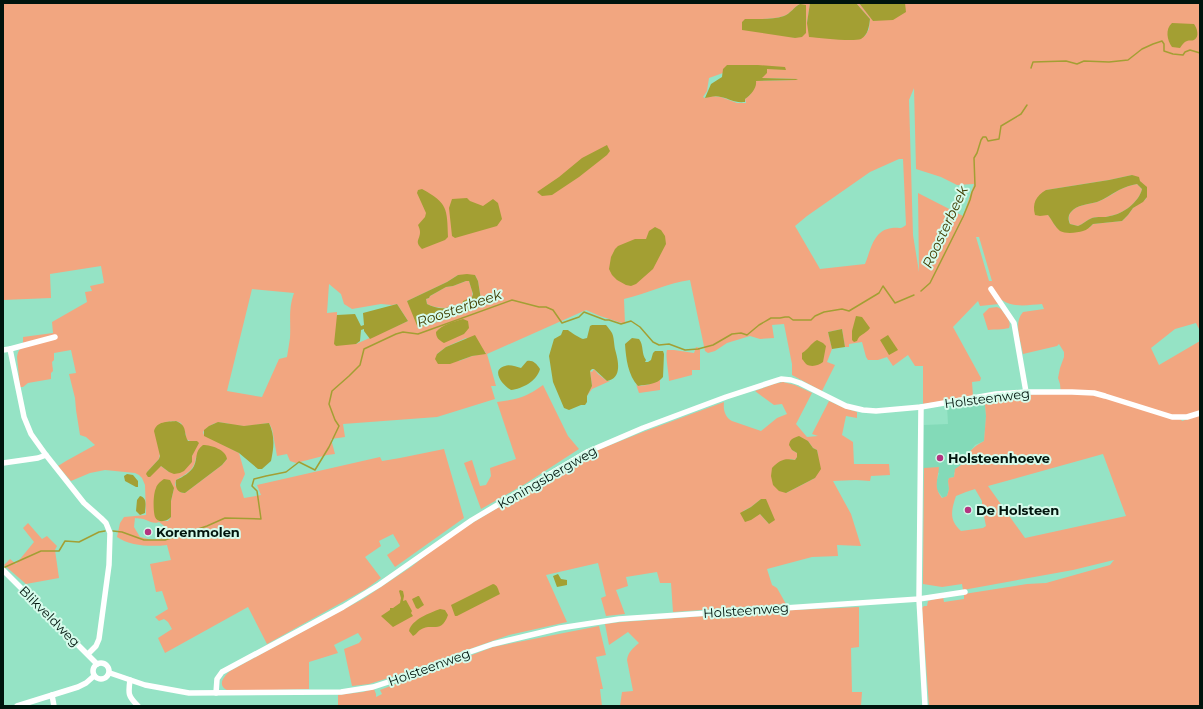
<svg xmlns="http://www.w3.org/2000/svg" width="1203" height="709" viewBox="0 0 1203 709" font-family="Montserrat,sans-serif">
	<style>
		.built { fill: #83dab8 }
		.green { fill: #f2a680; fill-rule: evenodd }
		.water { fill: #a39f33; fill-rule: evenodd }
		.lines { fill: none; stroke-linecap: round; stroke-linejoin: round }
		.stream { stroke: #a39f33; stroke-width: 1.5 }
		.minor { stroke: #fff; stroke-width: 5.5 }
		.poi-dot { fill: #b43481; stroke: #d6fbeb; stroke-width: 1.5 }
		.labels { text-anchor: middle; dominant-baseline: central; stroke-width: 4; stroke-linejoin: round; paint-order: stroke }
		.street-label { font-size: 13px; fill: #00140d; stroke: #d6fbeb }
		.poi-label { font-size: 13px; font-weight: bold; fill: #00140d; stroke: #d6fbeb; text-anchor: start }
		.water-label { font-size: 14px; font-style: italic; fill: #3e3c00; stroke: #d6fbeb }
	</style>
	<rect width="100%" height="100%" fill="#95e3c5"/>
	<polygon class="built" points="983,399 983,405 985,405 986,416 984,441 975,445 968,454 960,460 961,466 954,473 954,477 949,478 948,481 949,489 947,496 943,498 937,490 936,483 939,473 924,468 924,425 948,424 947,406"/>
	<g class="green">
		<path d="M3,3H810L807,23L865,36L869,29L870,19L856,3H859L874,21L905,12V3H1200V331L1196,323L1175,329L1151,348L1159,365L1200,341V411L1180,418L1182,421L1200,415V706H929L922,608L924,606H927L928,601L943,597L944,602L964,599V594L1027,584L1046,583L1110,565L1114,560L1073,570L963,590L962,584L942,587L923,584L924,468L939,467C938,480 933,487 942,498L947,496L949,489L948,481L949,478L954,477L955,469L961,465L960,460C969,453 974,446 984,441L986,416L985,405H983V399C1009,395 1034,394 1061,394L1060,384L1058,378L1060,368L1064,357V352L1059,344L1057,346L1023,354C1021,340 1013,323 1023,312L1044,309L1042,304C1029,305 1013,308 1002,300L999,304L980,306L978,301L953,327L981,378L980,381L972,382L973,396L923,404V366H915L908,355L893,366L887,357L878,360H868L866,357L862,342L849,344V347H845L842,329L828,332L832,349L827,362L835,365L822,391L792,375V364L784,324L772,325L774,338L760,339L750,336L727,343L715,351L708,353L705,351L690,280C667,283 647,294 624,299L625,324L600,316L586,310L487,354L496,386H491L495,399L437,417L343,424L345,437L331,439L335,454L327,455L296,463L290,461L287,454L277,456L272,429L269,423C261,424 252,426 244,426C225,426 219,415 203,432L204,435L239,453L245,474L240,485L244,498L261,495L257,485L380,457L382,461L400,458L444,449L464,518L395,567L387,555L400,546L393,534L379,541L381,546L365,557L381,578L366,589L267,644L248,607L165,653L158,638L172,629L168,622L164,619L159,621L155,617L168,609L162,591L156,592L150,564L171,560L167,545C151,547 130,546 117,537L120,523L124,517L146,515L145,485L142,478L139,475L135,473L105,470L90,473L71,481L58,466L66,461L95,445L86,437L80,435L76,410L75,398L69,374L76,373L71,350L54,353V360L52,362L53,371L51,373V379L28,383L23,387H20L17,357C18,348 24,348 23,337L53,333L52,322L87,302L85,292L92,291L90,286L104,283L101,266L50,274L51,298L3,300ZM800,4L795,38L745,19C758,19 772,20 784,16C790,14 794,7 800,4ZM785,67L767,69L766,73L761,78L797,79L796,80L755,81L750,95L745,99L746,103H737L721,97L711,96L705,98L703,97L707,91L709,78L723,73ZM914,88L916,169L941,177L957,185L974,184L963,216L918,193L919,272L913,235L909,100ZM899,159H903L906,225C900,230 899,227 892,228C873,230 871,250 865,264L820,269L795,226L807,216L870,172ZM1132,175L1140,181L1146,199L1133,208L1128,215L1122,221L1093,224L1089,228L1056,227L1052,220L1048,215L1046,190L1109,180ZM976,237H979L992,281H989ZM458,275H475L478,281L482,306L426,326L407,301L447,282ZM329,284L341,294L344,304L352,309L381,304L392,305L397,304L408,321L356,344L337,315V312L327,313ZM252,289L294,293C288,310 291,321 290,338C289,344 288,351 287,357L279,359L262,397L227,391ZM466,338L486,353L472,356L459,361L437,354L446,347ZM176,421L181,423L186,435V439L190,441L194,450L192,456V462L169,472L161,466L147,472L159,459L166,422ZM1103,454L1126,516L1025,538L988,486ZM196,457L227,459L222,465L185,493H182L175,485L176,480C186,474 195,470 196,457ZM174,488L171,501V517L168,521H159L158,520ZM975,489L982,501V507L986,526L983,528L961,531C949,520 951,511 956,496L966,492ZM135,518C138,519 143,518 146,520C151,522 154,524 159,522L167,528L165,538L152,540L140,537L134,527Z"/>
		<path d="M1137,184L1142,189C1139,202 1123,214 1110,216C1105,218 1097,216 1092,218C1087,220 1083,224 1078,226L1070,224C1069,220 1068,215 1071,212C1076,205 1089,204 1097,202C1105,199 1112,194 1119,190C1125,187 1131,185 1137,184Z"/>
		<path d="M466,281H469C470,285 474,293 472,297C468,304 459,305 452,306C450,306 448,307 446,308C440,308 433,307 427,304L426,299L429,298L430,296L446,287L453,286Z"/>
		<path d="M997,307L1001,309C1005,315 1012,321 1009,328C1002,330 995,329 988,330L983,314L989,308Z"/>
		<path d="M696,347L700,348V370H692V375L669,381C669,373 665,356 667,350H674L694,353Z"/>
		<polygon points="594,369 598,374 607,381 610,381 592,389 587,396 592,386 590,371 592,372"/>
		<polygon points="660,380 660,390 639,393 636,384 638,386 647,385"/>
		<path d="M783,382L795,385L812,393L796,424L807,437L818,436L812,434L829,401L844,408L857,412V418L846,416L842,435L853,442L854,464H889L890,475L871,476L870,481L856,480L833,481L851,514L861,546L837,545L838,556L812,557L767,569L772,585L777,588L786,604L673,612L671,583H660L657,572L626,577L628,586L616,590L625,614L606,616L601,598L606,596L598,563L546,575L567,622L509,635L464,651L414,670L369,684L352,686L344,649L359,643L362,639L358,633L334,645L338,653L309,662V689L229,691C217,686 222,678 230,671L363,599L411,567L440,544L469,525L588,454L643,432L724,402C723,410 725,417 732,421L761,431L777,418L787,414L782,404L774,405L755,391L774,384ZM808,441L813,448L817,450L818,456L815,478L786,493L790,459L795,460L797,457V453L792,450ZM761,499L769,524L760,514L743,511L751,507Z"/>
		<path d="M543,385L568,436L579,449L525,484L481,509L464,463L472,460L480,486L486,485L491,476L490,468L516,459L497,402C518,399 525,398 543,385Z"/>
		<polygon points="28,523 42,539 47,536 57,546 55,550 59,578 26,584 4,565 10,559 16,564 34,542 23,528"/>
		<path d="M859,607V647L851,648L852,692H862L861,706H620L622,692L633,691L627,660C628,652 633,648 639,643L628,632L609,645L605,624L622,622L774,611Z"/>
		<polygon points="599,626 606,655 596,657 603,689 600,689 602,706 338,706 338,695 363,692 374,689 376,694 376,697 382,694 380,690 493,647"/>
	</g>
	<g class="water">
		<path d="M810,3H856L870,19C869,27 868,35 861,39C853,42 819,38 809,37L807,23Z"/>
		<polygon points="859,3 905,3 906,12 893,20 873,21"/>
		<path d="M800,4L806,5V33L802,37L795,38L742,30V22L745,19C758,19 772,20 784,16C790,14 794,7 800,4Z"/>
		<path d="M1172,23L1194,24C1197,28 1200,37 1194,40C1192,41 1189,40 1187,41C1184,42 1182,45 1180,48L1172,47C1167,40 1165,29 1172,23Z"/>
		<path d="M727,65H758L785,67L786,70L767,69V73L762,78L798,79L796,80L756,81C757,88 751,95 745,99V102C733,103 731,99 721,97C715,95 710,97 705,98L711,84L722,77L723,69Z"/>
		<polygon points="607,145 610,151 607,155 579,177 552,195 542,196 537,192 559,177 582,158"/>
		<path d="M1132,175L1139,177L1140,181L1147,187V197L1143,202L1133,208L1128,215L1122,221L1093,224C1090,227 1087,230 1083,231C1077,233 1065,234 1060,231C1055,227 1052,220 1048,215L1040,216L1035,215C1032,203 1036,196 1046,190L1109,180ZM1137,184L1142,189C1139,202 1123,214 1110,216C1105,218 1097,216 1092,218C1087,220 1083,224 1078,226L1070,224C1068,220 1068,215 1071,212C1076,205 1089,204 1097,202C1105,199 1111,194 1119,190C1125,187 1131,185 1137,184Z"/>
		<path d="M422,189C448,203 447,209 448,237L445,240L422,249C414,241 420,240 420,232C420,230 419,227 418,225L425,217L426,213L417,193L418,190Z"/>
		<polygon points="467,198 470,201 483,206 493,199 498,203 502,219 497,226 455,238 452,236 449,208 452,199"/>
		<polygon points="655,227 661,230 665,236 666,244 653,269 636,284 631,286 626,285 617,280 612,275 609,269 611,257 615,249 618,246 635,239 646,239 649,231"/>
		<path d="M467,274L475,275L478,281L482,306L418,328L407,301L447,282L458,275ZM466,281H469L473,294L472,297L463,301L462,305C458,306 456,305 453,306C450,306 448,307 446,308C440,309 433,307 427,304L426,299L429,298L430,296L446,287L453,286Z"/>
		<polygon points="397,304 408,321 370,339 364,331 364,329 361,330 360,341 356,344 336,346 334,344 337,315 355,314 361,326 364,325 363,313"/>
		<path d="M856,316L862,317L870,328C866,334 859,334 857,341L854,342L852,340V331Z"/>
		<path d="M463,319L468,321L469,328L464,334L444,343C439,340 436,338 436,332C443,324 453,322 463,319Z"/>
		<path d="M592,325H606C608,327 610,330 612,333C614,337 614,344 615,349C618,360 623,378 607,381L594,369H592L590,371L592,386L587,396V402L585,405H581L569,410L564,408L553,382L549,356L554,339L561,335L563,330H568C570,332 580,338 583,339L587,338L590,326Z"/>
		<polygon points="842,329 845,347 832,349 828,332"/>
		<polygon points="475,335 486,354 472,356 450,364 438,364 435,359 437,354 446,347"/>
		<polygon points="888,335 898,350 889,355 880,340"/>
		<path d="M632,338L639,339C644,345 641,354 646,360L645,362H648L651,360L653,353L655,351H663L664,354L663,377C657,385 647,384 638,386C628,375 626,359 625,344Z"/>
		<path d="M817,340L823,343L826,346L823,362C819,365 812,368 806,364C805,363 804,361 802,359V353C809,349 810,344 817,340Z"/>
		<path d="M527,361C533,360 536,363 540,369C537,381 522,389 511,390C503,386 490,370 505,366C509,364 517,367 521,368Z"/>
		<path d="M176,421C188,426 183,432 188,441H197L199,443L192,456V462L184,471L180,473L174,474L169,472L161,466L150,477H148L146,474L147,472L159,459L160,456L154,431C157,421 167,422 176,421Z"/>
		<path d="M218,422L244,426L269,423C275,436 274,447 271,461L262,469H258L239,453L204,436V430L209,426Z"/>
		<path d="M799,436L808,441L813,448L817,450L821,469L815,478L786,493L779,491L773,485L771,476L772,468C780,460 784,458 795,460L797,457V453L792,450L789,445C790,439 793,438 799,436Z"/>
		<path d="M203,445C212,445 226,450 227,459L222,465L185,493C177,493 175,487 176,480C183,477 191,472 194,466C198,458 194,452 203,445Z"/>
		<polygon points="127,474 133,475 138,481 138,487 136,487 125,481 124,476"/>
		<path d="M164,479L170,480L174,488L171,501V517C168,521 158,524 155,517C153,511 153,494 156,488C157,484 161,481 164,479Z"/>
		<path d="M140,496C148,498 145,507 145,513L140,515L136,511L137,500Z"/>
		<polygon points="766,499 775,520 769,524 760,514 751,520 745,522 740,513 751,507 761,499"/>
		<polygon points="558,574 561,579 567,580 567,585 557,587 553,576"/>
		<path d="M493,584C498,585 498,590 500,594L457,616H455L451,605Z"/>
		<polygon points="400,590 403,591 404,596 403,601 406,600 412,611 411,613 413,616 393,627 382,617 381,616 390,610 390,608 393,608 400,603 401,598 399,591"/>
		<polygon points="418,596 419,596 424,605 418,609 416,608 412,599"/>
		<path d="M440,609L445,610L448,615C441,635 431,622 420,630C417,632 417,634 413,636L409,631C412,619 430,613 440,609Z"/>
	</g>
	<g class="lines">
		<g class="stream">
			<polyline points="1031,68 1033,62 1066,61 1077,64 1084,61 1109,62 1128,60 1142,49 1153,44 1162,41 1164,44 1164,51 1173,54 1183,55 1185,52 1190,50 1200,53"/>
			<polyline points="921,291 930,283 963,217 970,200 972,192 975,186 974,158 977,153 981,140 983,137 986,137 988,141 999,139 1001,126 1021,114 1027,105"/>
			<polyline points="113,531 122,532 144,540 165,540 207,526 225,518 261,519 257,491 252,486 254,479 266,476 286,472 299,462 315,470 329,447 339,426 335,420 329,404 332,391 349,376 360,365 364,349 396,334 403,332 418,334 512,300 539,307 546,307 553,310 562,323 579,317 584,312 605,320 609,320 621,324 631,321 640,327 653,342 659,345 669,344 685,350 698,349 713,345 732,334 741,333 747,335 759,325 771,318 780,318 785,317 789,317 793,320 811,320 815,316 824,312 842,309 849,311 879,293 883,286 895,303 914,295"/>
			<polyline points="3,568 41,551 59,551 65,541 79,542 99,532 105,531"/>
		</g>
		<g class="minor">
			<polyline points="991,289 1014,323 1026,392"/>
			<polyline points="10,349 24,417 31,434 46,455 84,503 101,518 106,523 110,533 109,565 99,639 96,646 88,654"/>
			<polyline points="3,350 10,349 55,337"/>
			<polyline points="921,407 919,599 925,706"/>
			<polyline points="3,463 38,458 46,455"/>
			<polyline points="3,570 97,664"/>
			<circle cx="101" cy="671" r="8"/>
			<polyline points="110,673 145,685 189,693 341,692 373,687 416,673 461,655 493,644 560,628 619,619 919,599 965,592"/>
			<path d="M130,680C128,694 128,696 138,706"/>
			<polyline points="216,693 217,679 222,672 343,607 379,585 472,520 587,452 643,428 726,397 781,379 791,380 800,383 846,406 863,410 876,411 921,407 996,394 1026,392 1072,392 1094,393 1105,396 1172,417 1187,417 1200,413"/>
			<polyline points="52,695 54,706"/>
			<polyline points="17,706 78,687 86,683 94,676"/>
		</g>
	</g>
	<g class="poi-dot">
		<circle cx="940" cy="458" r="4"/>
		<circle cx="968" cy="510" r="4"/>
		<circle cx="148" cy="532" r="4"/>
	</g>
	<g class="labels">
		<g class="street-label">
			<text transform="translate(987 398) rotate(-7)">Holsteenweg</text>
			<text transform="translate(547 477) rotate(-30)">Koningsbergweg</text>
			<text transform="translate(746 610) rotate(-4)">Holsteenweg</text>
			<text transform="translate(50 616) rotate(45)">Blikveldweg</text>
			<text transform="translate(429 667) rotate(-20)">Holsteenweg</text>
		</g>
		<g class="poi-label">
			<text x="948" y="458">Holsteenhoeve</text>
			<text x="976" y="510">De Holsteen</text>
			<text x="156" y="532">Korenmolen</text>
		</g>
		<g class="water-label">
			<text transform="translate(945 227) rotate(-65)">Roosterbeek</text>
			<text transform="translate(459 308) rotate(-19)">Roosterbeek</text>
		</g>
	</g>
	<rect width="1203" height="709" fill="none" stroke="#00140d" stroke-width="8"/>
</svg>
